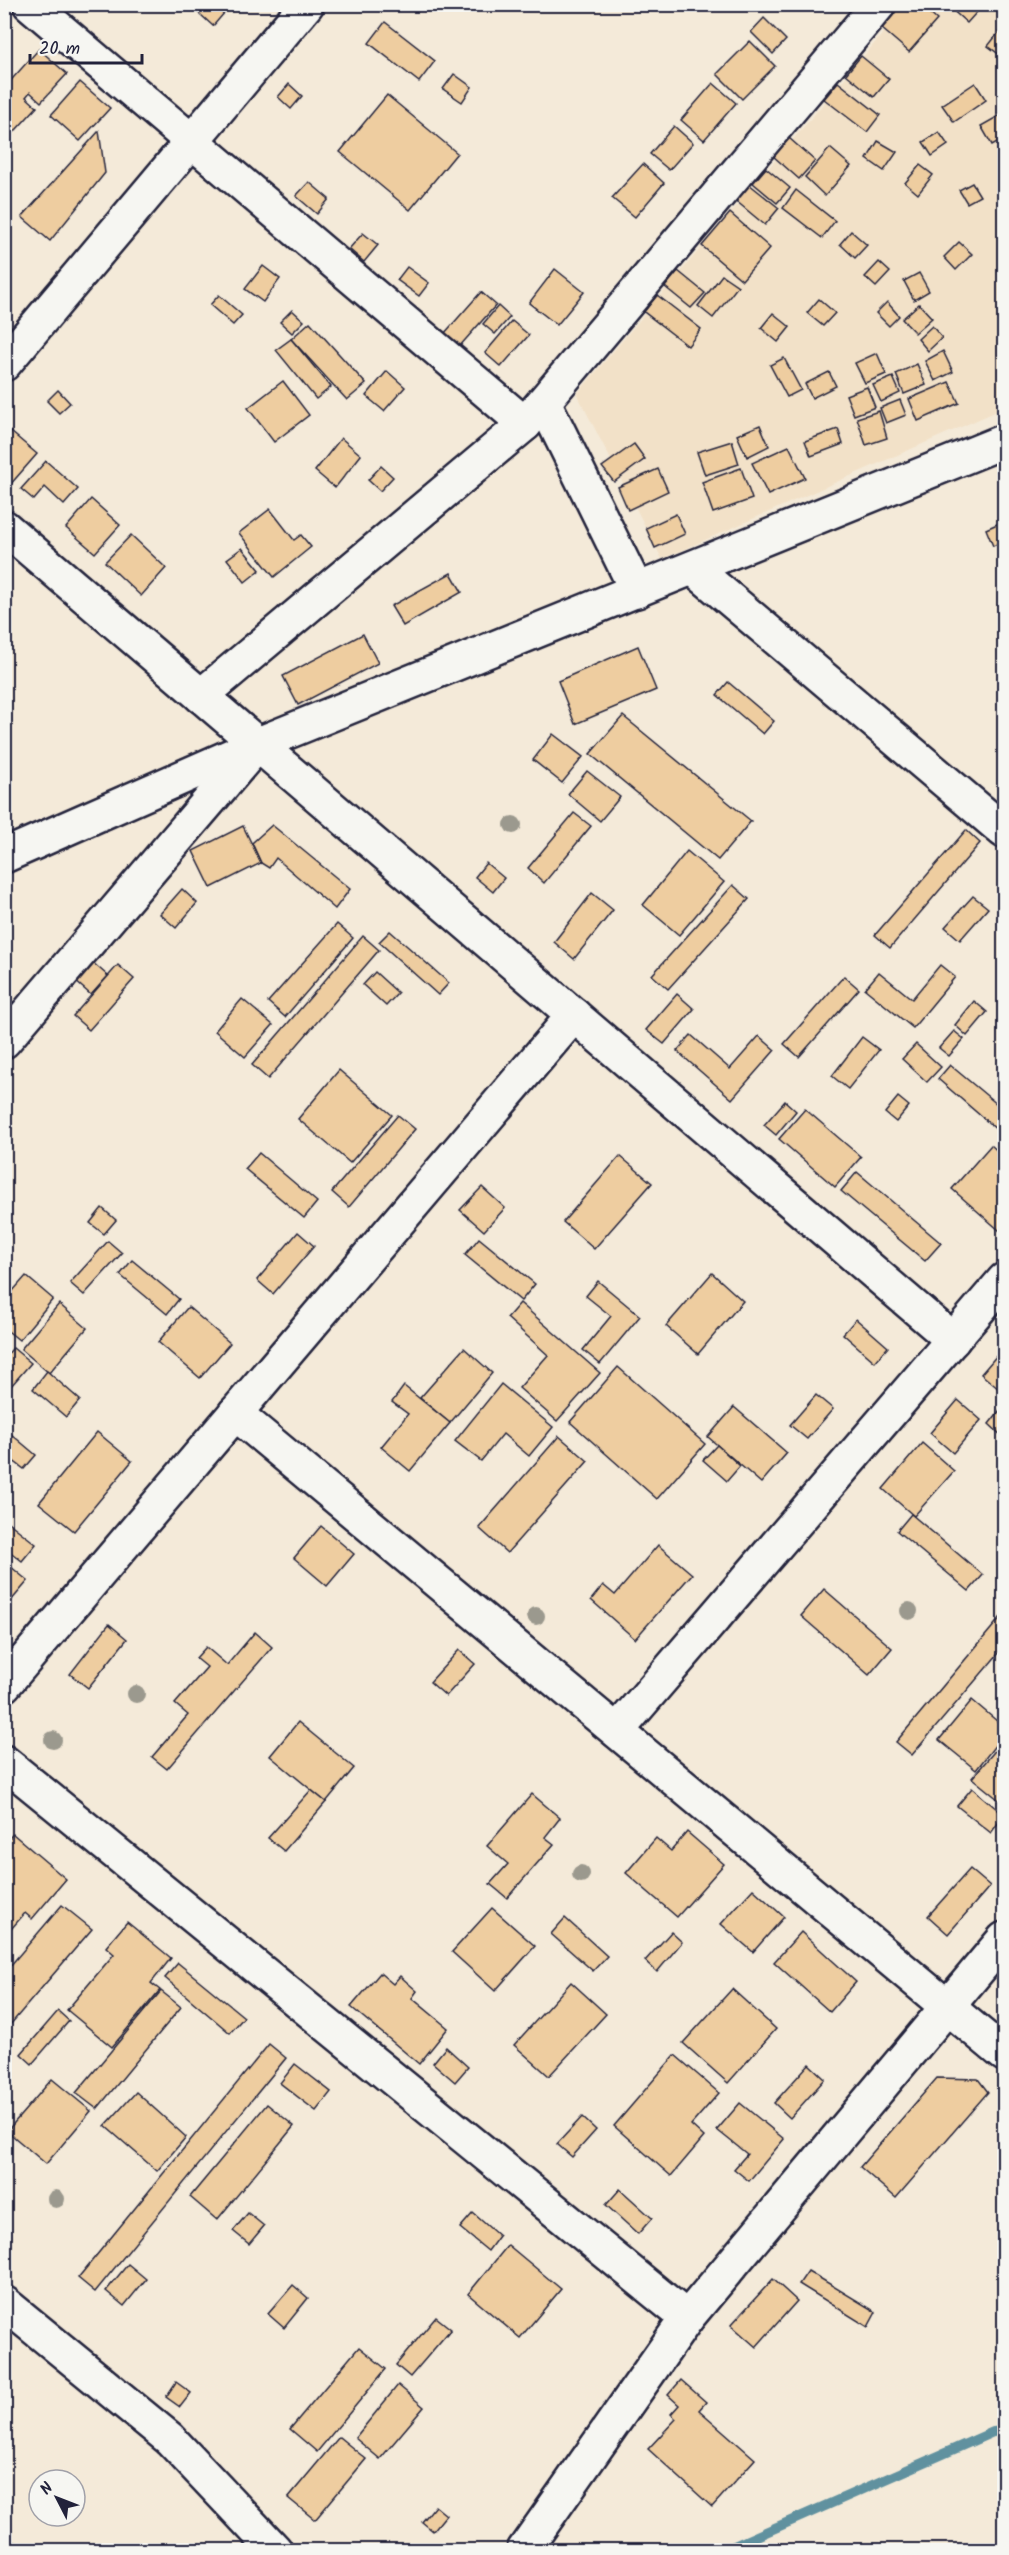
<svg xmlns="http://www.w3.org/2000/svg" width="1009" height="2555" viewBox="0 0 1009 2555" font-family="Kalam,sans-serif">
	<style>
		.built { fill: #f2e1c8 }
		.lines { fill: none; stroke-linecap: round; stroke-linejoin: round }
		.stream { stroke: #60919f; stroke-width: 10 }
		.building { fill: #eecda0; stroke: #22223b; stroke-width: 1.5 }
		.minor-casing { stroke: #22223b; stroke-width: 38 }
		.tertiary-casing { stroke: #22223b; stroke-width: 38 }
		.minor { stroke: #f6f6f2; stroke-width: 33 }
		.tertiary { stroke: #f6f6f2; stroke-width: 33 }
		.tree { fill: #9b998e }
	</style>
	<rect width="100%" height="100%" fill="#f4ead9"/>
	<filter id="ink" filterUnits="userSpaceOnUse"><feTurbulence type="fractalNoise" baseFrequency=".0167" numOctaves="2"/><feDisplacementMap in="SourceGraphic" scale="12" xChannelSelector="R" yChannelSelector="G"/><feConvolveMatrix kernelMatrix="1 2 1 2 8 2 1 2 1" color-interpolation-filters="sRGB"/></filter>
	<g filter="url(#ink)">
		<polygon class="built" points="907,5 1004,5 1004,408 662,559 577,394"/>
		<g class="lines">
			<g class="stream">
				<polyline points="4,2545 37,2550"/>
				<polyline points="725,2550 993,2432 1004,2431"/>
			</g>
		</g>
		<g class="building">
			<polygon points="189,4 232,4 213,26"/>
			<polygon points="901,4 919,4 937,20 909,52 881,28"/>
			<polygon points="949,4 984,4 967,23 948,6"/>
			<polygon points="764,18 786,40 773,54 751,32"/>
			<polygon points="385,22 435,61 419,82 369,43"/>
			<polygon points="1003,27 1004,28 1004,58 988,46"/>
			<polygon points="750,41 775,66 742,99 717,74"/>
			<polygon points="39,49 67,74 41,102 30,92 26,97 37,107 4,143 4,88"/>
			<polygon points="861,56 889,79 874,97 846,74"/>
			<polygon points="454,74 472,87 462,102 443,89"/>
			<polygon points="80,82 110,108 80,141 51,115"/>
			<polygon points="838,82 880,115 867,132 824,99"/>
			<polygon points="713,83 736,103 704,140 681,120"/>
			<polygon points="975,83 986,100 954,122 942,105"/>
			<polygon points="289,84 302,96 291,109 278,97"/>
			<polygon points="387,95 457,153 410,210 340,152"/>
			<polygon points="1004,113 1004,138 992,145 981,126"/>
			<polygon points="674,126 693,143 669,170 650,154"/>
			<polygon points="99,131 105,173 50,241 22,217"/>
			<polygon points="939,132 948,145 932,156 923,142"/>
			<polygon points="789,138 815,161 799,179 773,156"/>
			<polygon points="878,141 897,152 884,171 867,159"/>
			<polygon points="830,148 851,166 825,196 805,177"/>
			<polygon points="643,164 664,183 635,217 612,198"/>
			<polygon points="920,165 933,175 918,194 905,183"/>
			<polygon points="766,168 790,188 777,203 753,183"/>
			<polygon points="309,182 329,199 317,214 296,196"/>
			<polygon points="972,183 980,196 967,203 959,190"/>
			<polygon points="749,184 779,208 765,225 736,201"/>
			<polygon points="796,190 835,221 822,238 783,208"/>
			<polygon points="730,213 770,248 742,280 702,246"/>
			<polygon points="851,231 867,245 855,258 840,244"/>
			<polygon points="363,233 378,245 364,262 349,249"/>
			<polygon points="959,242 972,254 956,270 944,257"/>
			<polygon points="879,262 890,272 876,287 865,277"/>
			<polygon points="263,266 280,279 263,302 245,289"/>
			<polygon points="407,267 429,283 419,296 397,280"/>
			<polygon points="555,269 584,292 557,325 529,303"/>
			<polygon points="678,271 705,293 691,308 665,287"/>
			<polygon points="919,273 929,291 914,300 904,281"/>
			<polygon points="722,275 738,286 713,318 698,306"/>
			<polygon points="481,292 496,305 451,356 436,343"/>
			<polygon points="219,295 242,315 233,325 210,305"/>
			<polygon points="657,295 701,329 688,346 644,312"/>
			<polygon points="819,299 835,313 823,326 807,313"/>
			<polygon points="887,302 899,316 889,326 876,313"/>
			<polygon points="919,304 932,318 915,333 902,319"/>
			<polygon points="498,306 510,317 495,334 483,324"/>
			<polygon points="292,310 304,321 292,333 280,322"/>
			<polygon points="773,313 790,327 778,342 761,328"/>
			<polygon points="512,321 529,335 501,367 485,353"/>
			<polygon points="310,322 366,384 347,400 291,339"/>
			<polygon points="932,326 942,338 928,351 918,339"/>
			<polygon points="291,339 331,387 316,399 276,350"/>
			<polygon points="943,351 953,372 935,381 925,361"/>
			<polygon points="877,353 886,374 865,383 855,363"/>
			<polygon points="784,358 801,390 787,397 770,365"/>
			<polygon points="917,364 926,385 904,394 896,374"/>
			<polygon points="387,371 405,387 384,411 366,396"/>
			<polygon points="829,372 836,386 812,398 805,384"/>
			<polygon points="893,377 900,393 881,402 873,385"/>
			<polygon points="283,381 309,415 274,442 248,408"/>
			<polygon points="949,382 959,403 918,421 909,399"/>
			<polygon points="867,387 875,407 854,415 846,395"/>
			<polygon points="58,390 70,403 59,413 47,401"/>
			<polygon points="900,400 906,415 886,423 880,408"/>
			<polygon points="879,411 887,438 866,445 857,418"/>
			<polygon points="760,425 769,446 747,457 737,435"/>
			<polygon points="4,426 37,454 9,486 4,483"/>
			<polygon points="838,429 843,444 811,456 805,441"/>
			<polygon points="341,438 361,455 335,488 315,471"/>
			<polygon points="732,441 739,464 705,475 697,452"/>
			<polygon points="634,444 645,459 614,482 602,467"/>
			<polygon points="789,446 805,478 768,495 752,463"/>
			<polygon points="46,461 78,489 64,505 45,487 34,500 21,489"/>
			<polygon points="381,466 393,477 380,491 368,480"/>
			<polygon points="741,468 752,499 713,513 702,482"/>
			<polygon points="658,469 668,491 628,510 618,487"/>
			<polygon points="91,499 120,525 95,553 66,528"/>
			<polygon points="270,509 294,540 301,535 311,547 274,577 239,533"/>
			<polygon points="676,514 685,534 655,548 646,528"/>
			<polygon points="1004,521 1004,541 993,546 986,529"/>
			<polygon points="131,535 166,568 141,596 105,562"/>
			<polygon points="242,548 260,570 245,582 227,559"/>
			<polygon points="451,573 462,592 403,626 391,606"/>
			<polygon points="363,634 378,663 298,705 283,676"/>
			<polygon points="638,646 656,690 575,724 558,681"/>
			<polygon points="728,682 774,721 763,734 717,695"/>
			<polygon points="623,716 751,821 718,860 590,754"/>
			<polygon points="553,734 583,757 562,783 533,760"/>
			<polygon points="587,771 620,797 600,821 568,794"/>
			<polygon points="574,813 591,826 544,883 528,868"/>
			<polygon points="272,825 350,889 335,909 276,858 269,868 261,863 252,843"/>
			<polygon points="243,826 261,863 211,888 193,851"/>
			<polygon points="966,830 980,843 890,948 875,935"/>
			<polygon points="687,851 724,882 679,935 643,905"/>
			<polygon points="486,863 504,878 493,892 475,877"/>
			<polygon points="733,885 749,899 668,989 652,975"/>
			<polygon points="182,889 197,903 176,928 160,914"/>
			<polygon points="592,893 613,910 574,959 554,942"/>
			<polygon points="973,896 988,908 960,940 945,927"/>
			<polygon points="337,924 353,938 285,1017 268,1002"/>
			<polygon points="390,931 449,983 438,995 379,942"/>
			<polygon points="363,936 379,950 268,1079 252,1065"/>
			<polygon points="91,961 108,976 91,995 74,980"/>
			<polygon points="118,965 134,979 89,1030 73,1016"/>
			<polygon points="940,965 955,977 913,1028 865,989 879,972 912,999"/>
			<polygon points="375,972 398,993 386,1006 363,985"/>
			<polygon points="844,976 859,989 799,1057 784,1044"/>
			<polygon points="677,994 694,1009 664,1044 646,1030"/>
			<polygon points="242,999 273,1025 245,1057 215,1031"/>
			<polygon points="974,1001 987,1012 967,1036 955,1025"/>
			<polygon points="954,1031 964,1039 949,1056 939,1048"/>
			<polygon points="691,1035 730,1069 759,1036 775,1050 732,1099 677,1051"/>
			<polygon points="862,1037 879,1050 848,1089 832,1076"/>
			<polygon points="916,1044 941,1067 927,1082 902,1059"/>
			<polygon points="950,1065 1004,1110 1004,1136 938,1079"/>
			<polygon points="339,1070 392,1115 350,1163 298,1119"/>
			<polygon points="898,1097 909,1106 896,1122 885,1113"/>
			<polygon points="785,1101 796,1111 776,1135 764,1125"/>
			<polygon points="805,1109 861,1157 835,1187 779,1139"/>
			<polygon points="398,1115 415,1129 349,1207 332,1192"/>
			<polygon points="991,1145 1004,1157 1004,1226 1000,1231 952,1189"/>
			<polygon points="259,1153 317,1202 304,1218 245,1169"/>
			<polygon points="620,1156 652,1183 594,1249 563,1222"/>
			<polygon points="857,1172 941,1243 925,1261 841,1191"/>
			<polygon points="482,1187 505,1208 484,1231 460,1210"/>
			<polygon points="102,1208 116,1220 104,1234 90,1223"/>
			<polygon points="298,1232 314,1246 273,1294 257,1280"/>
			<polygon points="479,1238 535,1284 521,1301 465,1255"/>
			<polygon points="108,1241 122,1253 84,1295 70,1283"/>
			<polygon points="132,1260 179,1299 167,1314 120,1275"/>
			<polygon points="712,1273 743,1301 698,1354 666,1326"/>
			<polygon points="26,1276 53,1299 19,1340 4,1328 4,1301"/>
			<polygon points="598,1281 640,1316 600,1364 583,1350 611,1316 586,1296"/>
			<polygon points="520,1303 600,1373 557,1421 519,1388 548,1355 507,1318"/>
			<polygon points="59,1304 87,1328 49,1373 21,1349"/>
			<polygon points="188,1307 230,1343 200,1378 158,1342"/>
			<polygon points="856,1319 888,1347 875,1362 843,1334"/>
			<polygon points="1004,1347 1004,1384 1000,1390 981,1374"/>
			<polygon points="13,1348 31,1363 4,1394 4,1358"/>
			<polygon points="464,1348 492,1373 450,1423 420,1398"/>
			<polygon points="618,1367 705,1444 657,1499 570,1422"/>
			<polygon points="47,1371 80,1400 66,1417 33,1389"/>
			<polygon points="501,1384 553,1427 529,1456 503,1434 481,1461 455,1441"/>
			<polygon points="404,1386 450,1423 410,1471 381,1447 408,1414 392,1402"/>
			<polygon points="816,1395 833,1409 807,1439 790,1425"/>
			<polygon points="958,1400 981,1420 953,1453 930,1433"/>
			<polygon points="1004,1405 1004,1438 989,1424"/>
			<polygon points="734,1407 787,1453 761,1483 708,1437"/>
			<polygon points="97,1432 132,1461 74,1531 39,1503"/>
			<polygon points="11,1434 36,1455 24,1469 4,1454 4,1442"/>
			<polygon points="559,1436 588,1461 507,1553 479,1528"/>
			<polygon points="922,1443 954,1471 914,1516 883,1489"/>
			<polygon points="717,1445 740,1466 727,1481 703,1460"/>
			<polygon points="911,1514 983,1575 969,1591 897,1531"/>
			<polygon points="4,1519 36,1544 22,1561 4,1547"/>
			<polygon points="321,1526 354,1554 327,1586 294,1558"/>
			<polygon points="658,1545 692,1574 635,1639 591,1600 603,1585 615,1595"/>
			<polygon points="4,1561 28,1581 4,1609"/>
			<polygon points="824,1589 892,1648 869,1675 801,1616"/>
			<polygon points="1001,1617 1004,1621 1004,1647 912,1755 896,1742"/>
			<polygon points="109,1624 127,1639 88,1688 70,1674"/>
			<polygon points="255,1632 272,1647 167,1769 152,1757 188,1715 175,1704 207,1667 196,1658 206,1647 227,1665"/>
			<polygon points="459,1650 475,1664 446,1696 430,1682"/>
			<polygon points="972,1700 1004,1727 1004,1734 976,1770 939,1740"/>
			<polygon points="298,1722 354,1768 326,1802 270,1756"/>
			<polygon points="1004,1740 1004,1804 972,1778"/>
			<polygon points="972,1788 1004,1815 991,1833 957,1806"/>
			<polygon points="311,1790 326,1802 284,1851 268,1838"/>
			<polygon points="532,1794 560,1818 545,1837 554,1844 507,1898 490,1884 508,1864 487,1846"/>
			<polygon points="687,1832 724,1864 677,1917 626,1873 656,1838 671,1851"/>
			<polygon points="13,1834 66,1879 32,1919 25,1913 4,1937 4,1843"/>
			<polygon points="970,1869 990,1886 948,1934 928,1916"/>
			<polygon points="753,1889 784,1917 753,1952 721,1924"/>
			<polygon points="62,1905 92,1929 4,2032 4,1973"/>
			<polygon points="492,1908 535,1946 495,1991 452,1952"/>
			<polygon points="565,1918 607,1956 593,1971 551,1934"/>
			<polygon points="127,1922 171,1958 151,1983 160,1990 112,2047 67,2010 114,1954 106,1947"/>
			<polygon points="671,1932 682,1942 657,1972 645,1961"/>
			<polygon points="801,1932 856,1982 830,2012 774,1962"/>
			<polygon points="178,1963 244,2017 230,2033 165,1978"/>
			<polygon points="380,1973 393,1984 400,1976 417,1991 412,1998 448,2028 419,2064 351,2007"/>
			<polygon points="571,1982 606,2014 549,2076 514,2045"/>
			<polygon points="732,1989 776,2029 728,2083 683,2043"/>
			<polygon points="161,1991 181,2007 97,2109 76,2093"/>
			<polygon points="58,2011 69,2021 32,2064 21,2054"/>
			<polygon points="269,2044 286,2058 95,2292 78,2278"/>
			<polygon points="446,2047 468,2067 455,2082 433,2063"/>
			<polygon points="675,2055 719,2093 691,2125 704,2137 671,2176 614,2126"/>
			<polygon points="295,2064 331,2092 316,2111 280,2083"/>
			<polygon points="809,2064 825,2079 790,2118 774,2103"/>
			<polygon points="937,2078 978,2079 988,2092 896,2198 860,2167"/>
			<polygon points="52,2079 91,2111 46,2164 7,2131"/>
			<polygon points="136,2092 186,2137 157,2171 105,2126"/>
			<polygon points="740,2103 784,2139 749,2181 734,2169 747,2154 717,2130"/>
			<polygon points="267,2104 294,2126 217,2220 190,2197"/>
			<polygon points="582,2117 596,2130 572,2157 557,2144"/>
			<polygon points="620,2189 652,2218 638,2234 606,2205"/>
			<polygon points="248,2213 264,2226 249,2244 233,2231"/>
			<polygon points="473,2213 499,2236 488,2251 460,2228"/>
			<polygon points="508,2245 561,2289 520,2338 468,2294"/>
			<polygon points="128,2264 146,2279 124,2306 106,2291"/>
			<polygon points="808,2271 876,2312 868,2327 799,2284"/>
			<polygon points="773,2279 797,2301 756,2347 731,2325"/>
			<polygon points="293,2285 308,2298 284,2328 268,2314"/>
			<polygon points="436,2317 451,2329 410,2377 396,2365"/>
			<polygon points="359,2347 386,2369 317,2452 290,2429"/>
			<polygon points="681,2380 706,2402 699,2410 755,2459 712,2507 648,2449 676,2419 671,2414 679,2405 668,2395"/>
			<polygon points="176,2382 191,2393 180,2407 166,2397"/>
			<polygon points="398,2385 424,2407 380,2459 355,2438"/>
			<polygon points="339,2437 366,2459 315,2520 288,2498"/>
			<polygon points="435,2506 446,2515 433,2531 422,2522"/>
		</g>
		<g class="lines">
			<g class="minor-casing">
				<g id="minor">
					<polyline points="30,4 525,424"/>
					<polyline points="4,364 307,4"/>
					<polyline points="544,402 637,591"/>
					<polyline points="4,527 953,1340"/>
					<polyline points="693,568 1004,831"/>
					<polyline points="201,696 525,424 879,4"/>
					<polyline points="4,1041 258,744"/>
					<polyline points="235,1413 1004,2054"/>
					<polyline points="4,1685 574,1015"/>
					<polyline points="617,1731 1004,1280"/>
					<polyline points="4,1762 687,2318"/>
					<polyline points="4,2303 170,2439 275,2550"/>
					<polyline points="524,2550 687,2318 1004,1939"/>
				</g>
			</g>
			<g class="tertiary-casing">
				<polyline id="tertiary" points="4,856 258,744 1004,441"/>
			</g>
			<use href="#minor" class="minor"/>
			<use href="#tertiary" class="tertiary"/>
		</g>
		<g class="tree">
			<circle cx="513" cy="825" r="9"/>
			<circle cx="909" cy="1611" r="9"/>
			<circle cx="536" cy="1616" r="9"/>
			<circle cx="136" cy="1694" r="9"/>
			<circle cx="53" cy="1740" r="9"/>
			<circle cx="581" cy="1874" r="9"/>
			<circle cx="56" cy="2199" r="9"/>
		</g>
	</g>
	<rect width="1009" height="2555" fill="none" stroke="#f6f6f2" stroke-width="24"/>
	<rect x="12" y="12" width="985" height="2531" fill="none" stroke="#22223b" stroke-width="2" filter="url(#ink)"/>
	<g transform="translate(57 2498) rotate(312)"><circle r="28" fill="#f6f6f2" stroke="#a1a1a9" stroke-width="1.5"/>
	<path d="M0-4.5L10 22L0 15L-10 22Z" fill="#22223b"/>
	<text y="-9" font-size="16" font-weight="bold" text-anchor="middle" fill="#22223b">N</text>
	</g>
	<path d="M30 54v9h112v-9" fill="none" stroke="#22223b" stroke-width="3"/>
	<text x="39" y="54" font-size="18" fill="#22223b" stroke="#f6f6f2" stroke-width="4.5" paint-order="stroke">20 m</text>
</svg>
